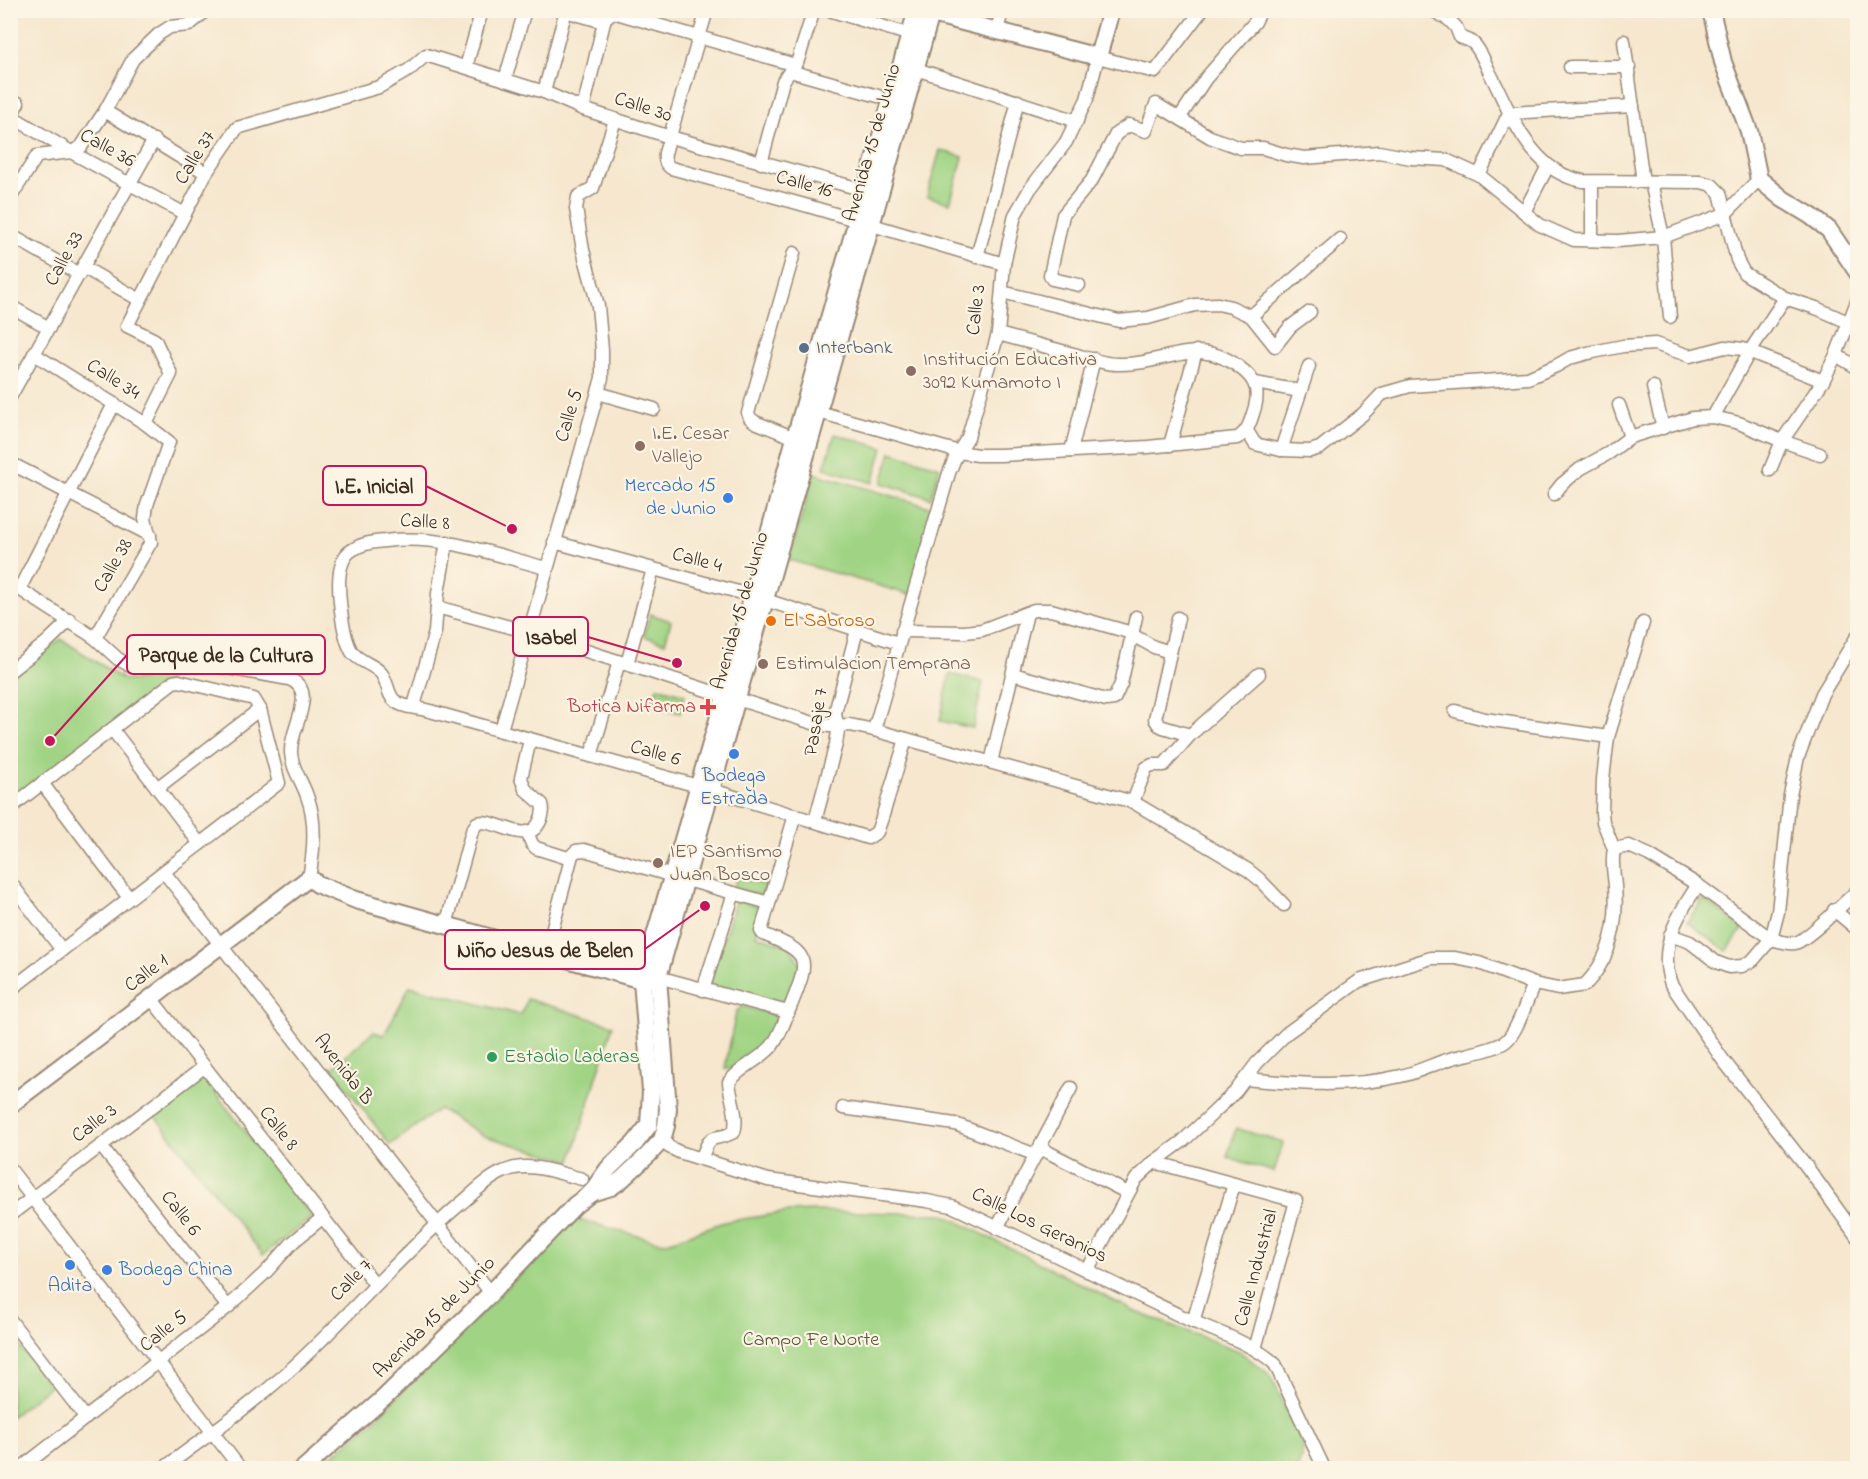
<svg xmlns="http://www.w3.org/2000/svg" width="1868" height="1479" viewBox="0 0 1868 1479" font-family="'Indie Flower',sans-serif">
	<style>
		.green { fill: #a0d484; stroke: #6e7f51; stroke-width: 1.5 }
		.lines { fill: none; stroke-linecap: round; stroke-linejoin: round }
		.street-casing { stroke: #988876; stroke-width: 15 }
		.secondary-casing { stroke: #988876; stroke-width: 20 }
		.street { stroke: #fff; stroke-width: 12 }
		.secondary { stroke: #fff; stroke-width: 16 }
		.service-dot { fill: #5c6f8a; stroke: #fcf5e5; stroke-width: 2 }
		.education-dot { fill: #8d6e63; stroke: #fcf5e5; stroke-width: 2 }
		.shop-dot { fill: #3f7fe0; stroke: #fcf5e5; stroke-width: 2 }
		.food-dot { fill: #e8710a; stroke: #fcf5e5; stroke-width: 2 }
		.health-dot { fill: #e0444e; stroke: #fcf5e5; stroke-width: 2 }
		.leisure-dot { fill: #2e9e5b; stroke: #fcf5e5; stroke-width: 2 }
		.labels { text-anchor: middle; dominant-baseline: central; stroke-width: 4.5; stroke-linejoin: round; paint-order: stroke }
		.street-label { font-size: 20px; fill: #3b2a1e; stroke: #fcf5e5 }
		.service-label { font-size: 20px; fill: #4e5e75; stroke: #fcf5e5; text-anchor: start }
		.education-label { font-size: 20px; fill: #785e54; stroke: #fcf5e5; text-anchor: start }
		.shop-label { font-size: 20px; fill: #366cbe; stroke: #fcf5e5 }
		.food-label { font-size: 20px; fill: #c56008; stroke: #fcf5e5; text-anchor: start }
		.health-label { font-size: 20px; fill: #be3a42; stroke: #fcf5e5; text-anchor: end }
		.leisure-label { font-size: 20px; fill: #27864d; stroke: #fcf5e5; text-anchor: start }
		.park-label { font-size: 20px; fill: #545438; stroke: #fcf5e5 }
		.leader { fill: none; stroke: #c2185b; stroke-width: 2 }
		.callout-dot { fill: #c2185b; stroke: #fcf5e5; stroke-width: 2 }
		.callout { fill: #fcf5e5; stroke: #c2185b; stroke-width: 2 }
		.callout-label { font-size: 21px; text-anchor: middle; font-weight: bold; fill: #3b2a1e }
	</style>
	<rect width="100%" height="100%" fill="#fcf5e5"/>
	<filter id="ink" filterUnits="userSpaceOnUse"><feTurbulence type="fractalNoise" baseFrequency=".0167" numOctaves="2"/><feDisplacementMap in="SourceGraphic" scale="12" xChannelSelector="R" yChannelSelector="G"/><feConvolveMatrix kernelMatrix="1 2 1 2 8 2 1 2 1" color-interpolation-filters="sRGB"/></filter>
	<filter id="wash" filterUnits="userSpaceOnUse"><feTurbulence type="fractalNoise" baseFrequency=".008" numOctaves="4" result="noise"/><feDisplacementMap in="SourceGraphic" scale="24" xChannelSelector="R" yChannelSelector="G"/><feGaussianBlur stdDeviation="1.35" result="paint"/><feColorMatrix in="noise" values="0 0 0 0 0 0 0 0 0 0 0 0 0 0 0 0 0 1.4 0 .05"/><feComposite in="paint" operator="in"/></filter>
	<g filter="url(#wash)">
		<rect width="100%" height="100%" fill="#f6e7ce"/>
		<g class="green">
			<polygon points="940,150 963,157 950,203 927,196"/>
			<polygon points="835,434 883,448 873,483 824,468"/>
			<polygon points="891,452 940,467 931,498 882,483"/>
			<polygon points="814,473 937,509 911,595 789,560"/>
			<polygon points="650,614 671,621 665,643 644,636"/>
			<polygon points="61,639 124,680 134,680 177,674 11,802 11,677"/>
			<polygon points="950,674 983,682 973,728 940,721"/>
			<polygon points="657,687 685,695 680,713 652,705"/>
			<polygon points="737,877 766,885 763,896 734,888"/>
			<polygon points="1703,899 1743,928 1727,951 1687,922"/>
			<polygon points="736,900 765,909 756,935 789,946 802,967 785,1006 711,988 709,984"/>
			<polygon points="410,986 521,1015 527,999 613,1025 571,1161 484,1136 439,1109 390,1145 332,1068 373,1032 384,1035"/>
			<path d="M742,1006L780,1016C782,1037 747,1057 732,1069L725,1068L736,1012Z"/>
			<polygon points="203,1077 312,1217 263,1255 155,1116"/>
			<polygon points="1236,1128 1283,1143 1274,1172 1227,1157"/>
			<polygon points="813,1211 943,1214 1134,1311 1239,1351 1270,1375 1304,1447 1298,1468 317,1468 367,1427 576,1219 664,1243 724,1222 788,1212"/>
			<polygon points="11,1334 50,1386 11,1417"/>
		</g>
	</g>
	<g filter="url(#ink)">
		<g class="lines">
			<g class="street-casing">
				<g id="street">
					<path d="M707,10L665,153C664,160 665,164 671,168L808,206L1004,264"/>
					<polyline points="829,10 917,37"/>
					<path d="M1432,10L1448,19L1456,27L1460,37C1464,39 1470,40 1473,43C1480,49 1485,63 1489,71C1511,113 1530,172 1583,181L1701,182L1712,185L1720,193L1737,260L1744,273L1785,298L1816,308L1848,322"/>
					<polyline points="565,11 604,22"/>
					<polyline points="996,31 1003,10"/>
					<polyline points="1624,41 1643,182"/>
					<polyline points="466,67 482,10"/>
					<polyline points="1570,67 1629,67"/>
					<polyline points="916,69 1077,121"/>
					<polyline points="790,71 878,96"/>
					<polyline points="505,80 525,10"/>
					<polyline points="544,92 566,10"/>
					<polyline points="583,109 605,18 613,12 795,65"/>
					<polyline points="105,111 206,173"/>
					<polyline points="1509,113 1633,106"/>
					<polyline points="10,116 18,103"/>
					<polyline points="11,116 71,152 185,214"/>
					<polyline points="1180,117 1206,78 1255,22 1261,10"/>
					<polyline points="761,163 783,81 798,60 814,10"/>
					<polyline points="1479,175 1509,113"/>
					<polyline points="1592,182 1592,240"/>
					<polyline points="1651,182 1663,237 1670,317"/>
					<polyline points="10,198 37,156 71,152 81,147 105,111 133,59 159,34 170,27 189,25 201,15 202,10"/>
					<polyline points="1524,212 1548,166"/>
					<polyline points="10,235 79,274"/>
					<polyline points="794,253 748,413 750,418 755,422 795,438"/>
					<polyline points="977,257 1018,101"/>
					<polyline points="83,267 140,300"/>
					<polyline points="1079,285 1052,279 1050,275 1063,215 1092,180 1116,134 1129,125 1146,131 1156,104 1210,137 1241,148 1263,148 1286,155 1304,158 1379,152 1411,158 1446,160 1479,175 1540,225 1574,240 1618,241 1663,237 1725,214 1759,179"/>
					<polyline points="1002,292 1119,321 1148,318 1195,305 1218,304 1231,307 1251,316 1275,346 1290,327 1310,312"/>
					<polyline points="10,306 49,328"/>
					<polyline points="1251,316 1340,239"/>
					<polyline points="34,354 146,424 169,442 147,505 145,518 151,542 95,638"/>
					<polyline points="1836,355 1858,368"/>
					<polyline points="1255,383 1300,391"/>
					<polyline points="1653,387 1663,428"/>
					<polyline points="598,393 654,409"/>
					<polyline points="10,397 154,140"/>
					<polyline points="1619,405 1630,437"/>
					<path d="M819,412L959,452L978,455H1000L1148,447L1237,438C1249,432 1251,419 1255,407C1259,392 1256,381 1244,371C1197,332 1167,366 1117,364C1104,364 1090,359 1077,355C1051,348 1024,341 998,334"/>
					<polyline points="1713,417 1750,351 1785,298"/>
					<polyline points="146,424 171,374 155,340 127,326 206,173 237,128 379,87 409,70 426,55 544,92 583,109 670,137 853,187"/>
					<polyline points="1247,431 1255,444 1281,450 1310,451 1320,448 1363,414 1382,394 1410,386 1528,378 1556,366 1570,358 1588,353 1623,346 1655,344 1690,356 1725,347 1743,349 1823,381"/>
					<polyline points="1170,445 1196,351"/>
					<polyline points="1281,450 1309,366"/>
					<polyline points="1071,451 1094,359"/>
					<polyline points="10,463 150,535"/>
					<polyline points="1770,470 1782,441 1823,381 1836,355 1858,299"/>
					<polyline points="1554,494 1562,484 1580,469 1609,453 1630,437 1693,418 1713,417 1739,423 1782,441 1820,454"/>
					<polyline points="554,542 753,596 898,643"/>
					<path d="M546,568C493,554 440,534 385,541C374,542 363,543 354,549C347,552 343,559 341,567C336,584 342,636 352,652C359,662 373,664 381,673C388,681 387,695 395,701C403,708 420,708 430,711L712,790L868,838L877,832L882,818L906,739"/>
					<path d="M10,583L95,638L118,659L129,665L138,666L188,661L289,679C320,691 289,729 291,753C292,769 302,781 307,796C317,821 314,851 309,878"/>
					<polyline points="20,588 114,404"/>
					<polyline points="437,607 528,632 725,696"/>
					<polyline points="1178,618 1155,719 1159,725 1163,727 1190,735"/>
					<polyline points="902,631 965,632 982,630 1034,610 1051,610 1125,631 1154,647 1170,652"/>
					<polyline points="627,664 653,569"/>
					<polyline points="10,671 46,643 70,620"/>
					<polyline points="1013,674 1106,700 1114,699 1121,684 1136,617"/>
					<polyline points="737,699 813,723 830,726 850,725 874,730 1133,802 1248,870 1259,879 1284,905"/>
					<polyline points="414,706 435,632 438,593 447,542"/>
					<polyline points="1455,711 1485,719 1608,737"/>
					<polyline points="112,729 200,844"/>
					<polyline points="501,730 602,378 602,350 598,306 583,250 576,209 578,197 593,188 615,120"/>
					<polyline points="874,730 949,473 955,458 968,437 998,334 1004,264 1015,215 1030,189 1066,142 1087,99 1098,57 1155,72 1202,10"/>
					<polyline points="591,756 619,662"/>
					<polyline points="991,762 1027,613"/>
					<polyline points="42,783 129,898"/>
					<polyline points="157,788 260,709"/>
					<polyline points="1133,802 1146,768 1152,765 1164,765 1190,735 1259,674"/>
					<polyline points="10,808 173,682 179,681 254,699 260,709 279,783 10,990"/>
					<polyline points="815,821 836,744 838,731 835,713 857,630"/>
					<polyline points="527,832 532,844 536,848 571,859"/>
					<polyline points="1614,849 1603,822 1602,813 1603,779 1608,737 1643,623"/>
					<polyline points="164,872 491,1293"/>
					<polyline points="687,880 769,903"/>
					<polyline points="10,882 62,950"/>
					<path d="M1698,885C1678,914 1658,947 1671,984L1723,1060L1807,1167L1858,1238"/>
					<polyline points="1834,910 1858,930"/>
					<path d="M446,925L472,831L477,823C496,817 526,847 539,823C543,816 544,811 542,804L525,789L521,778L530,740"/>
					<polyline points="1670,935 1690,942 1716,962 1729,967 1742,966 1753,960 1771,939 1778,912 1790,795 1798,757 1822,694 1858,635"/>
					<polyline points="546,953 572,855 576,851 584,850 673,876"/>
					<polyline points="658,977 788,1012"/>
					<polyline points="703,990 734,893"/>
					<polyline points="150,997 375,1284"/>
					<path d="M1245,1079C1296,1084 1350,1088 1401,1076C1419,1072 1435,1063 1453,1058C1467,1054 1495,1050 1506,1041C1518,1031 1527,999 1534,984"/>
					<polyline points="843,1108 955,1124 1036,1155"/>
					<path d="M662,1140L669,1147L679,1152L768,1180L927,1201L952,1206C1029,1242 1106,1280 1183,1317C1211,1330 1253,1343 1275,1364L1324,1468"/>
					<polyline points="101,1146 228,1307"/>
					<polyline points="1040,1148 1128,1193"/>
					<path d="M702,1158C711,1129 714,1143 734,1132C739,1117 730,1097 729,1082C740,1067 760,1060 772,1046C781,1034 786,1017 792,1003C810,958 810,953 763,934L761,931L795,815"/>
					<polyline points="1154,1162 1296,1201 1255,1349"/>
					<polyline points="10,1169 240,1468"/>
					<polyline points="10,1215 204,1067"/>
					<polyline points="997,1228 1071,1088"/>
					<path d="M1087,1271L1136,1179L1154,1162L1183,1141L1211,1115L1235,1092L1257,1063L1287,1033L1359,981L1431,958H1455L1479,963L1534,984L1558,989L1585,985C1611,958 1618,922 1615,886C1614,874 1611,862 1614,849L1629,846L1649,855L1698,885L1771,939C1779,941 1787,944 1795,943C1806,941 1847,900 1858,890"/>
					<polyline points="10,1320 86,1418"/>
					<polyline points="1193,1322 1234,1184"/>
					<polyline points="21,1468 228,1307 266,1272 293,1242 322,1218"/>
					<path d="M164,1468C212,1432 263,1397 306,1355C358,1306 405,1251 459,1205C473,1194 486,1179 503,1172C528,1160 557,1173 582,1179"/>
				</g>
			</g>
			<g class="secondary-casing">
				<g id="secondary">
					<polyline points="1711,10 1723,62 1749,131 1759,179 1783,199 1811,216 1829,230 1858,273"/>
					<polyline points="932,14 1098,57 1111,10"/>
					<polyline points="10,1105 309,878 319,885 356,900 642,980 651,979"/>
					<polyline points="591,1193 608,1169 635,1143 649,1125 651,1091 642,980 725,696 795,438 917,10"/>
					<polyline points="304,1468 384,1398 491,1293 575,1205 591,1193 611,1187 621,1180 648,1155 662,1140 666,1126 668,1109 658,977 932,10"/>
				</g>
			</g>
			<use href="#street" class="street"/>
			<use href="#secondary" class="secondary"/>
		</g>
	</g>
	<circle class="service-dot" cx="804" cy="348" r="6"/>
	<g class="education-dot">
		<circle cx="911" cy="371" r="6"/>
		<circle cx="640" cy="446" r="6"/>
		<circle cx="763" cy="664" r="6"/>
		<circle cx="658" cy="863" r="6"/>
	</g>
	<g class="shop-dot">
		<circle cx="728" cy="498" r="6"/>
		<circle cx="734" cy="754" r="6"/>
		<circle cx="70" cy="1265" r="6"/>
		<circle cx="107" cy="1270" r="6"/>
	</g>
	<circle class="food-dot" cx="771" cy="621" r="6"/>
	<path class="health-dot" d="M705 698h6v6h6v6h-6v6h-6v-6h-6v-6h6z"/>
	<circle class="leisure-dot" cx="492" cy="1057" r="6"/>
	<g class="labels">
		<g class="street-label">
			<text transform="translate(643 108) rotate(18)">Calle 30</text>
			<text transform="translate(873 143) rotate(-74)">Avenida 15 de Junio</text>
			<text transform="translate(107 149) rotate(29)">Calle 36</text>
			<text transform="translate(196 158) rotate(-58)">Calle 37</text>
			<text transform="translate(804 185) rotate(16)">Calle 16</text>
			<text transform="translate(65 259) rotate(-61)">Calle 33</text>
			<text transform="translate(977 310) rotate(-83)">Calle 3</text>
			<text transform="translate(113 380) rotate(32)">Calle 34</text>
			<text transform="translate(570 416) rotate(-73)">Calle 5</text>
			<text transform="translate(425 523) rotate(4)">Calle 8</text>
			<text transform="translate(697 561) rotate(15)">Calle 4</text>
			<text transform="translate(114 566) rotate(-60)">Calle 38</text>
			<text transform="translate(741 611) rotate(-74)">Avenida 15 de Junio</text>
			<text transform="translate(817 722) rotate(-81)">Pasaje 7</text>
			<text transform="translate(655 754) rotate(16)">Calle 6</text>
			<text transform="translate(147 974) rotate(-37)">Calle 1</text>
			<text transform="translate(343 1070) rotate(52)">Avenida B</text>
			<text transform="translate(95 1124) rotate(-37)">Calle 3</text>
			<text transform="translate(278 1129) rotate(52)">Calle 8</text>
			<text transform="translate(180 1214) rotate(52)">Calle 6</text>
			<text transform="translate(1039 1226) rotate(26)">Calle Los Geranios</text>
			<text transform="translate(1257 1268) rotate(-75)">Calle Industrial</text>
			<text transform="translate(352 1281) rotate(-45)">Calle 7</text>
			<text transform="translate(435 1318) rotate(-45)">Avenida 15 de Junio</text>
			<text transform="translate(164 1332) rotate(-38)">Calle 5</text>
		</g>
		<g class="service-label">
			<text x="816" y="348">Interbank</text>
		</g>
		<g class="education-label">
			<text x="923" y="360">Institución Educativa<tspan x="923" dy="23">3092 Kumamoto I</tspan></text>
			<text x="652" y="434">I.E. Cesar<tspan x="652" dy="23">Vallejo</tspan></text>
			<text x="775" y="664">Estimulacion Temprana</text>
			<text x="670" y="852">IEP Santismo<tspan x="670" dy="23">Juan Bosco</tspan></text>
		</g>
		<g class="shop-label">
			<text x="716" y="486" text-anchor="end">Mercado 15<tspan x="716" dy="23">de Junio</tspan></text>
			<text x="734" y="776">Bodega<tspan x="734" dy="23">Estrada</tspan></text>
			<text x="119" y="1270" text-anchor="start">Bodega China</text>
			<text x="70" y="1286">Adita</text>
		</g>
		<g class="food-label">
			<text x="783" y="621">El Sabroso</text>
		</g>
		<g class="health-label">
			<text x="696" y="707">Botica Nifarma</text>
		</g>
		<g class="leisure-label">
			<text x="504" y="1057">Estadio Laderas</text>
		</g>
		<g class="park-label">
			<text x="811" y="1340">Campo Fe Norte</text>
		</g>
	</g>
	<path class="leader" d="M512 529L426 486M677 663L588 637M50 741L127 655M705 906L645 949"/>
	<g class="callout-dot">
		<circle cx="512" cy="529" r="6"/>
		<circle cx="677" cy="663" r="6"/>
		<circle cx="50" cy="741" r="6"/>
		<circle cx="705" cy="906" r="6"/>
	</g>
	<g class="callout">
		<rect x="323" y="466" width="103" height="39" rx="6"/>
		<rect x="513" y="617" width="75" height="39" rx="6"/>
		<rect x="127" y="635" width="198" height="39" rx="6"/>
		<rect x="445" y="930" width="200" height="39" rx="6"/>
	</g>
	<g class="callout-label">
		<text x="374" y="493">I.E. Inicial</text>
		<text x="551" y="644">Isabel</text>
		<text x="226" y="662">Parque de la Cultura</text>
		<text x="545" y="957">Niño Jesus de Belen</text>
	</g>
	<rect width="1868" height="1479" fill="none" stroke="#fcf5e5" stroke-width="36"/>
</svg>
